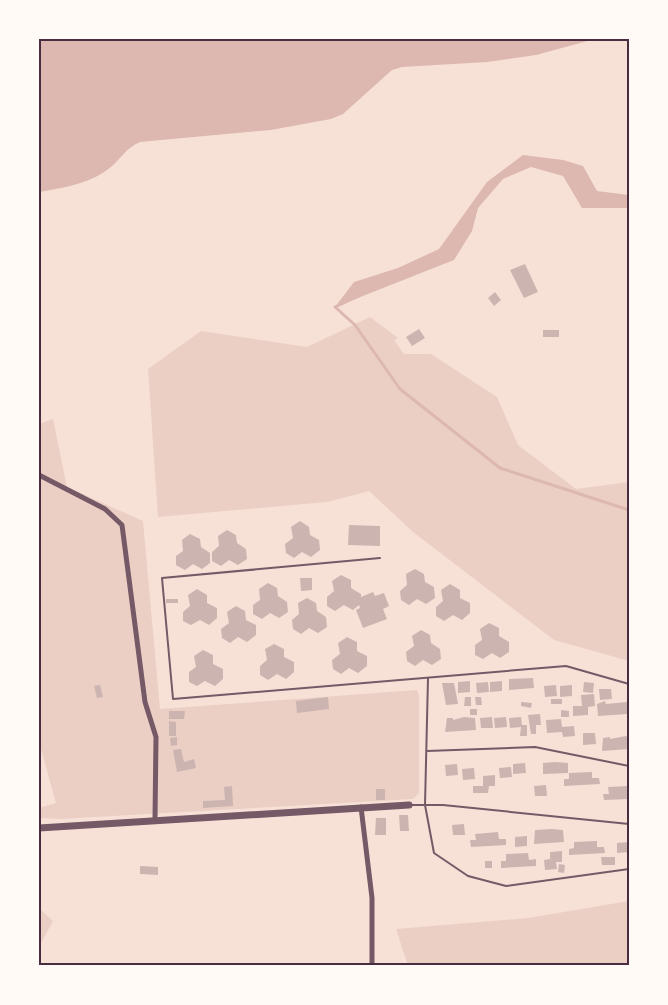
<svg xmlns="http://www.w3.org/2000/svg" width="668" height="1005" font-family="Jost,sans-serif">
  <rect width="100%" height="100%" fill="#f7e1d7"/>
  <g fill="#ebcfc5">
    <polygon points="370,317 398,338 394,340 404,354 431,354 497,397 518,445 576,489 629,482 629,661 554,640 413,532 369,491 327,502 158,517 148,369 201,331 307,347"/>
    <polygon points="53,419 67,487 143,521 160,709 417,690 419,695 419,793 413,799 60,819 39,818 39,808 56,803 39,742 39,424"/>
    <polygon points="629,901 629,966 408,966 396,929 528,918"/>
    <polygon points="39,908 53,921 39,947"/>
  </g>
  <g fill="#dcb8b0">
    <path d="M 39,39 L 595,39 L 536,55 L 487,62 L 402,67 L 392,70 L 343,114 L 331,119 L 271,130 L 140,142 C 125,148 120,161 107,170 C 88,184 62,188 39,192 Z"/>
    <polygon points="523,155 563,160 583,166 597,191 629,195 629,208 582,208 563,176 531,167 503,179 478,208 472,231 454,260 335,307 354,282 398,268 439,249 487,182"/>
  </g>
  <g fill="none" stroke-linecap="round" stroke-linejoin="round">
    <polyline stroke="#dcb8b0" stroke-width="3" points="361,295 335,307 355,325 400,389 500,468 629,510"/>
  </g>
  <g fill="#ccb4b1">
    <polygon points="525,264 538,292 524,298 510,270"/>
    <polygon points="495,292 501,300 494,306 488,298"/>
    <polygon points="419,329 425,338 412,346 406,337"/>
    <rect x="543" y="330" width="16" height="7"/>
    <polygon points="300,521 309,527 310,535 319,540 320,550 311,557 302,552 294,558 286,553 285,544 293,538 291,527"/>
    <polygon points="349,525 380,526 380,546 348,545"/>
    <polygon points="227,530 236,535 237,543 246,549 247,559 238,565 229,560 221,566 212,561 212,552 219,546 218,536"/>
    <polygon points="190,534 200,539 201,547 210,553 210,563 202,569 193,564 185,570 176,565 176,556 183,551 182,540"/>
    <polygon points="415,569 424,574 425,582 434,587 435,598 426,604 417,599 409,605 401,600 400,591 407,585 406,574"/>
    <polygon points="341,575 351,580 351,588 361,594 361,597 373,592 375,596 384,593 389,606 383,609 387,619 363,628 356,610 360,608 359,605 353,610 344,605 335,611 327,606 327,597 334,591 332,581"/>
    <polygon points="300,578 312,578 312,590 301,591"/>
    <polygon points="268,583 277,588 278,596 287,602 288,612 279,618 270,613 262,619 253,614 253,605 260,600 259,589"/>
    <polygon points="450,584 460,590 460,598 470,603 470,613 462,620 453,615 444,621 436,616 436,607 443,601 441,590"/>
    <polygon points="197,589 207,595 207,603 217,608 217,618 209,625 200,620 191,625 183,621 183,612 190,606 188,595"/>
    <polygon points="307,598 316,603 317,611 326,617 327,627 318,633 309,628 301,634 293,629 292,620 299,614 298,603"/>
    <rect x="166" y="599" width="12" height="4"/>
    <polygon points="236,606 245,611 246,620 256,625 256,635 247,642 238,637 230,643 222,638 221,629 229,623 227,612"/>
    <polygon points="489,623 499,628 499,636 509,642 509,652 500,658 492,653 483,659 475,655 475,645 482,640 480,629"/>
    <polygon points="421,630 430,635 431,643 440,649 441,659 432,665 423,660 415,666 407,661 406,652 414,646 412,636"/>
    <polygon points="347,637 357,642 357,651 367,656 367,666 358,673 349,668 341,674 333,669 332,660 340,654 338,643"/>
    <polygon points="274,644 284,649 284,657 294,662 294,672 286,679 277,674 268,680 260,675 260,666 267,660 265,649"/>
    <polygon points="203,650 213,655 213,664 223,669 223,679 215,686 205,681 197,686 189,682 189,672 196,667 194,656"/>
    <polygon points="533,678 534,688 509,690 509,679"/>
    <polygon points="470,681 470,692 458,693 458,682"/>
    <polygon points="502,681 502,691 490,692 490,682"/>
    <polygon points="488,682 489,692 477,693 476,683"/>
    <polygon points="584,682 594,683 593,693 583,692"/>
    <polygon points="442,683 454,683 458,704 446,705"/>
    <polygon points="100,685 103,697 97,698 94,686"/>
    <polygon points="556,685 557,696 545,697 544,686"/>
    <polygon points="572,685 572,696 560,697 560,686"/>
    <polygon points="599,689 611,689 612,699 600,700"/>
    <polygon points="594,694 595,706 588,707 588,715 573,716 573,706 582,706 581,695"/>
    <polygon points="328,697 329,709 297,713 296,701"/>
    <polygon points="465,697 471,697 471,706 464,706"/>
    <polygon points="475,697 481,697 482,705 476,705"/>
    <rect x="551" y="699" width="11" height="5"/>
    <polygon points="605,701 606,704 627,702 628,714 598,716 597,704"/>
    <polygon points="521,702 532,703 531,708 521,706"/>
    <rect x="470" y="709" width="7" height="6"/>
    <polygon points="561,710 569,711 569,717 561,717"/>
    <polygon points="169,711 185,711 184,719 169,719"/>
    <polygon points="540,714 541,725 536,725 536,734 531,734 528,715"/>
    <polygon points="464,717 475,718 476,730 445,732 447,718 453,718 453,720"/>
    <polygon points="492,717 493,728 481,728 480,718"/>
    <polygon points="506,717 507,727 495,728 494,718"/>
    <polygon points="521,717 522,725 527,725 527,736 520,736 521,727 510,728 509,718"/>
    <polygon points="561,719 562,727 574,726 575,736 563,737 562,732 547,733 546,720"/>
    <polygon points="169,721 176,722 176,736 169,736"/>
    <polygon points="583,733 595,733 596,744 583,745"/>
    <polygon points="626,736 629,738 629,749 602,751 603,738 610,737 610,739"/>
    <polygon points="177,737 177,745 171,746 170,738"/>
    <polygon points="181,749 184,762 194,759 196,768 177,772 173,750"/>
    <polygon points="555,762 568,763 568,773 543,774 543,763"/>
    <polygon points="525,763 526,773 513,774 513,764"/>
    <polygon points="457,764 458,775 446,776 445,765"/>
    <polygon points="511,767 512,777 500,778 499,768"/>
    <polygon points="474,768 475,779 463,780 462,769"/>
    <polygon points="592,772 592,778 599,778 600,784 564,786 564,779 569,779 569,773"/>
    <polygon points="495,775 495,786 489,786 488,793 473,793 473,786 483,786 483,776"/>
    <polygon points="546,785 547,796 535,796 534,786"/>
    <polygon points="232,786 233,806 203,808 203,801 225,800 224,787"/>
    <polygon points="629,786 629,799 604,800 603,794 609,794 608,787"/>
    <rect x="376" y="789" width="9" height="11"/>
    <polygon points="399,815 408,815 409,831 400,831"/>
    <polygon points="376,818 386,818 386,835 375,835"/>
    <polygon points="464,824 465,835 453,835 452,825"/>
    <polygon points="552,829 563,830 564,842 534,844 535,830"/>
    <polygon points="498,832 499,839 506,839 506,845 471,847 470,840 476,840 475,834"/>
    <polygon points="527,836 527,846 515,847 515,837"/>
    <polygon points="597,841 597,847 604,847 605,853 569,855 569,849 574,848 574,842"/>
    <polygon points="629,842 629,852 617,853 617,843"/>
    <polygon points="562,851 562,862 556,862 557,869 545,870 544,860 550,859 550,852"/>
    <polygon points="528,853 529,860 536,859 536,866 501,868 501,861 506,861 506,854"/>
    <polygon points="601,857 615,857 615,865 602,865"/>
    <rect x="485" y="861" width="7" height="7"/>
    <polygon points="559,864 565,865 564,873 558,872"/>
    <polygon points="140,866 158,867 158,875 140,874"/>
  </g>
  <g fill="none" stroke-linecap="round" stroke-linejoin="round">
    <g stroke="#755966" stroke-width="2">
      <polyline points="380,558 162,578 173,699 566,666 629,684"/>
      <polyline points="428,678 425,805 434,853 468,876 506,886 629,869"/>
      <polyline points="427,751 535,747 629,766"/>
      <polyline points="411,805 443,805 629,824"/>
    </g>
    <g stroke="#755966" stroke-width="5">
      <polyline points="39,475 105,509 122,525 145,702 156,737 155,820"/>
      <polyline points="361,807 372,898 372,966"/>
    </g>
    <polyline stroke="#755966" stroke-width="7" points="39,828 409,805"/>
  </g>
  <rect width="668" height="1005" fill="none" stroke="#fffaf5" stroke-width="81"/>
  <rect x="40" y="40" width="588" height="924" fill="none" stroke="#4a2c40" stroke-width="2"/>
</svg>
